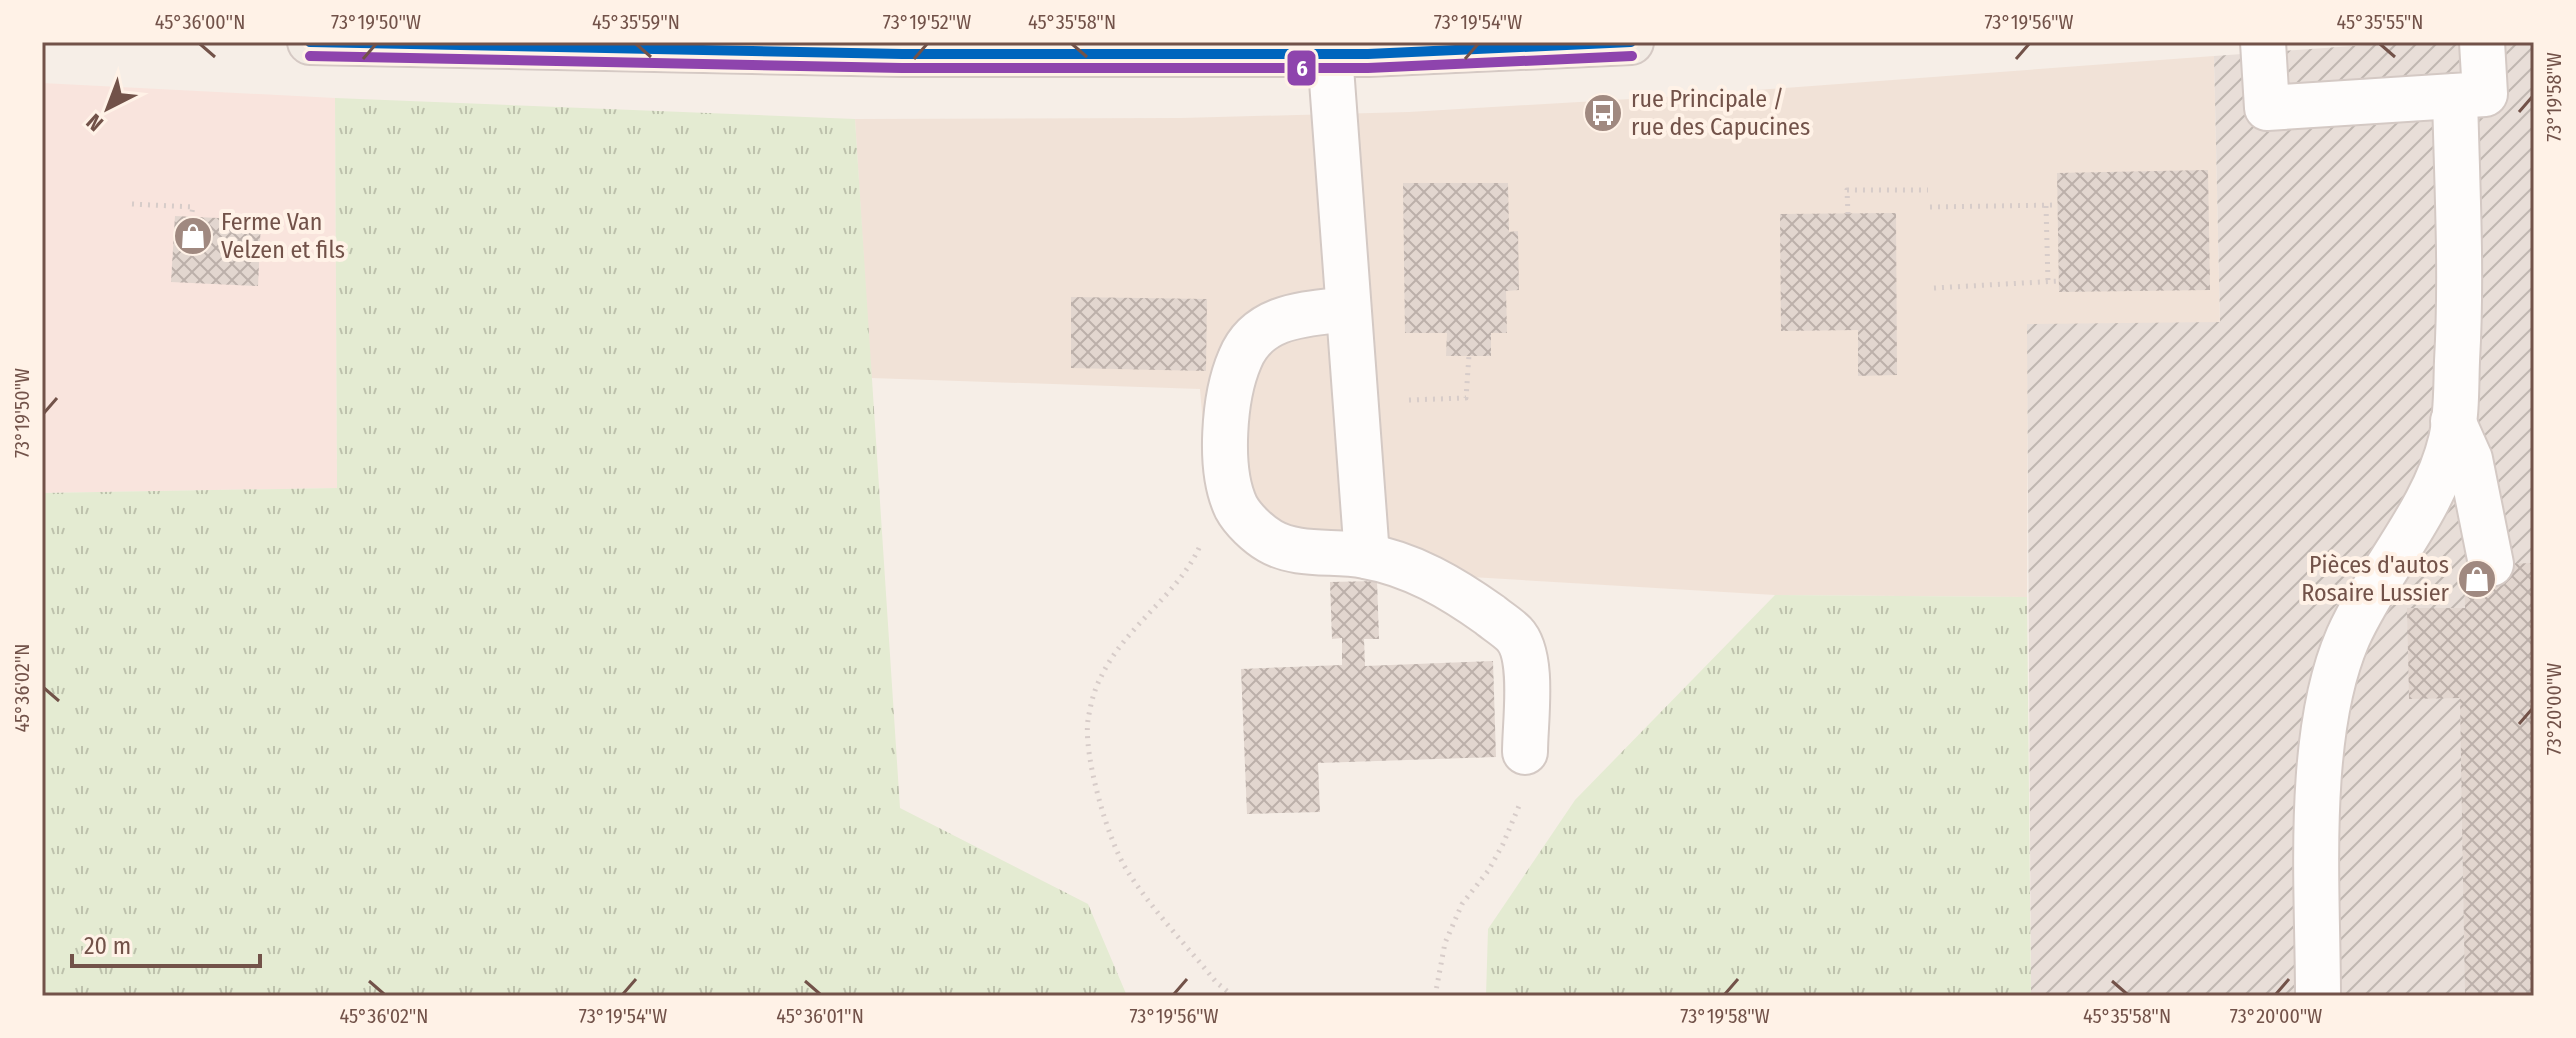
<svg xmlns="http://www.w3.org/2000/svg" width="2576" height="1038" font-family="'Fira Sans Condensed',sans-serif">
  <defs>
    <pattern id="industrial-furrows" width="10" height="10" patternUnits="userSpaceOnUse" patternTransform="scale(2)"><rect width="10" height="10" fill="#e8ded8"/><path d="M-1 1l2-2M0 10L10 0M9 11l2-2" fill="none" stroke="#c0b7b1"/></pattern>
    <pattern id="grass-tufts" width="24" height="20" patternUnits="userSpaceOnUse" patternTransform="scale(2)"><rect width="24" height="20" fill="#e4ebd2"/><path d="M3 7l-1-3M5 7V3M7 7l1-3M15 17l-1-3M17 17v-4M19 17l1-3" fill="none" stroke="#bdc1ac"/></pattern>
    <pattern id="building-cross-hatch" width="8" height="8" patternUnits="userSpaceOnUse" patternTransform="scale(2)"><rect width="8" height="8" fill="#e2d6cf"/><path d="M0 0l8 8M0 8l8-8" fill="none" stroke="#bcb0aa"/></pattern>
  </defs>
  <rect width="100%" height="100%" fill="#f6eee7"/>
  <polygon fill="#f1e2d7" points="2214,56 2220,323 2028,325 2027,597 1775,595 1268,565 1227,532 1208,485 1200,389 871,378 855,119 1181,118 1409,112 1664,97"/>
  <polygon fill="#f9e4dd" points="42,83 335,98 337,488 42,493"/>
  <polygon fill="url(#industrial-furrows)" points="2408,42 2534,42 2534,996 2031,996 2027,324 2220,322 2214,56"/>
  <g fill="url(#grass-tufts)">
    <polygon points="335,98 855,119 900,808 1088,904 1127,996 42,996 42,493 337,488"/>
    <polygon points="1775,595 2027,597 2031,996 1486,996 1488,929 1575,800"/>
  </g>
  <g fill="url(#building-cross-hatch)">
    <polygon points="2208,170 2210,290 2059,292 2057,173"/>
    <polygon points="1403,183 1508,183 1509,232 1518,231 1519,290 1506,291 1507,333 1491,333 1491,356 1446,356 1447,333 1405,333"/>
    <polygon points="1896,213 1897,375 1858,376 1858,330 1781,331 1780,214"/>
    <polygon points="175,216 261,220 258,286 171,282"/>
    <polygon points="1071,297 1207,299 1206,371 1071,368"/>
    <polygon points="2534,563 2534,996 2465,996 2460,698 2409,699 2407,608 2465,608 2464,565"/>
    <polygon points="1377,581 1379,639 1364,639 1365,666 1493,661 1496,757 1318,763 1320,812 1247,814 1241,669 1342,665 1342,638 1332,639 1330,582"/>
  </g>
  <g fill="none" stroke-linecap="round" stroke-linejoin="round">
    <defs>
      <g id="minor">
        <polyline points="2263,42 2267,108 2485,94 2482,42"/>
        <polyline points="1330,54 1367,556"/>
        <path d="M 1348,309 C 1307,314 1258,314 1240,359 C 1224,396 1218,469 1236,507 C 1243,520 1258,534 1270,541 C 1297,557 1335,550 1365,556 C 1412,564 1452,588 1490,615 C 1497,621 1507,627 1514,634 C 1535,656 1525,721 1525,752"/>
        <polyline points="2453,421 2470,459 2491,564"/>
        <path d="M 2318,996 C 2318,888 2305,736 2348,637 C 2378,570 2434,512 2451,440 C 2457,415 2456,387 2457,361 C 2462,273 2457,184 2455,96"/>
      </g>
      <polyline id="major" points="310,42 902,54 1368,54 1631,42"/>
    </defs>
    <use href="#minor" stroke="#d4c9c4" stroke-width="48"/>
    <use href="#major" stroke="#d5c9c4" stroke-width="48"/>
    <g stroke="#d7ccc9" stroke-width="5" stroke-dasharray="2 6" stroke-linecap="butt">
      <polyline points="132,204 193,207 191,217"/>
      <polyline points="2046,206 2048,282"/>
      <polyline points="1930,207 2058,205"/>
      <polyline points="1848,214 1847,190 1928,190"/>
      <polyline points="1934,288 2059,281"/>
      <polyline points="1409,400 1466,398 1469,355"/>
      <path d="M 1199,548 C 1176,597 1123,628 1100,679 C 1094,690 1090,707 1088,720 C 1083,755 1108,842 1128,872 C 1153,911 1187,946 1216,982 L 1233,996"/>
      <polyline points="1435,996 1445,943 1462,904 1488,871 1503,844 1519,806"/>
    </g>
    <use href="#minor" stroke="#fefcfb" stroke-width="44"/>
    <use href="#major" stroke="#f2ebe4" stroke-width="44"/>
    <defs>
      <polyline id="bus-1" points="310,42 902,54 1368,54 1631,42"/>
      <polyline id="bus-2" points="310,56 902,68 1368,68 1632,56"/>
    </defs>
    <use href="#bus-1" stroke="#fff2e7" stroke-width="16"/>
    <use href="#bus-2" stroke="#fff2e7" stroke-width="16"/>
    <use href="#bus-1" stroke="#0065bd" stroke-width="10"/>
    <use href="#bus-2" stroke="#8e44ad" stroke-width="10"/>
  </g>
  <path fill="none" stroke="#725249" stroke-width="3" d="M 200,44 L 215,57M 636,44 L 651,57M 1072,44 L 1087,57M 2380,44 L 2395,57M 363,59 L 376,44M 914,59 L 927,44M 1465,59 L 1478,44M 2016,59 L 2029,44M 2519,112 L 2532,97M 44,413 L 57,398M 44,688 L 59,701M 2519,724 L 2532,709M 369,981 L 384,994M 805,981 L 820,994M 2112,981 L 2127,994M 623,994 L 636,979M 1174,994 L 1187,979M 1725,994 L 1738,979M 2276,994 L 2289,979"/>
  <defs>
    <symbol id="bus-disc" viewBox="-11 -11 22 22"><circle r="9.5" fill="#a08980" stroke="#fff2e7"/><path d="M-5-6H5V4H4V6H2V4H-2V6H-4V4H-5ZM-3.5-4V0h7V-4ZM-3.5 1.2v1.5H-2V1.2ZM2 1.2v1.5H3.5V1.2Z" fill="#fff"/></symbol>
    <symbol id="shop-disc" viewBox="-11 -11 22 22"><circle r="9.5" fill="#a08980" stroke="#fff2e7"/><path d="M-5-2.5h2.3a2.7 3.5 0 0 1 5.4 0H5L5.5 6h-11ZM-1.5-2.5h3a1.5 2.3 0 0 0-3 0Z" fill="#fff"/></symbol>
  </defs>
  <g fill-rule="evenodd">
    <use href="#bus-disc" x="1581" y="91" width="44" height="44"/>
    <use href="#shop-disc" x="171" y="214" width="44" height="44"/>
    <use href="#shop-disc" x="2455" y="557" width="44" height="44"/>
  </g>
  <g text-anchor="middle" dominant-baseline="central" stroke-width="8" stroke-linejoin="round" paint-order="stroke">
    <g font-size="24" fill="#725249" stroke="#fff2e7" text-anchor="start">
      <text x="1631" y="99">rue Principale /<tspan x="1631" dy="28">rue des Capucines</tspan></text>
      <text x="221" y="222">Ferme Van<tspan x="221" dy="28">Velzen et fils</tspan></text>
      <text x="2449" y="565" text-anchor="end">Pièces d'autos<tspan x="2449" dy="28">Rosaire Lussier</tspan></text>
    </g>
  </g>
  <rect stroke="#fff2e7" stroke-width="3" x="1286" y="49" width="31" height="38" rx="8" fill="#8e44ad"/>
  <g font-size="22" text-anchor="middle" font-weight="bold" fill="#fff">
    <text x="1302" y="76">6</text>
  </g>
  <rect width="2576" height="1038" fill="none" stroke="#fff2e7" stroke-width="88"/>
  <g transform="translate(108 108) rotate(222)" stroke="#fff2e7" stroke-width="6" paint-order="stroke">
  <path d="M0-6L14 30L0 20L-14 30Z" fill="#725249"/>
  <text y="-12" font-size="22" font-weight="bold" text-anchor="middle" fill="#725249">N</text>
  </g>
  <path d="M72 954v12h188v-12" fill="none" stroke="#725249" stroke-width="4"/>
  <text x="84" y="954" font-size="24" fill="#725249" stroke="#fff2e7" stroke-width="6" paint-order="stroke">20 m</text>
  <rect x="44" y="44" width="2488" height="950" fill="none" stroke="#725249" stroke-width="3"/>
  <g font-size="20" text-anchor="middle" fill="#725249">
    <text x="200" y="29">45°36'00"N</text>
    <text x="376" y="29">73°19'50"W</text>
    <text x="636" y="29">45°35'59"N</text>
    <text x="927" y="29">73°19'52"W</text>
    <text x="1072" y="29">45°35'58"N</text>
    <text x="1478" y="29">73°19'54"W</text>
    <text x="2029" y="29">73°19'56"W</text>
    <text x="2380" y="29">45°35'55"N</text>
    <text transform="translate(2554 97) rotate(-90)" y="7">73°19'58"W</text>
    <text transform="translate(22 413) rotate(-90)" y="7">73°19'50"W</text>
    <text transform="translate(22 688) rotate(-90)" y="7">45°36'02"N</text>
    <text transform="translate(2554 709) rotate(-90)" y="7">73°20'00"W</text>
    <text x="384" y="1023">45°36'02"N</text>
    <text x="623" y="1023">73°19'54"W</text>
    <text x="820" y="1023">45°36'01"N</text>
    <text x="1174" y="1023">73°19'56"W</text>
    <text x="1725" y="1023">73°19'58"W</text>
    <text x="2127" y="1023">45°35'58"N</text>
    <text x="2276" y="1023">73°20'00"W</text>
  </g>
</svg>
